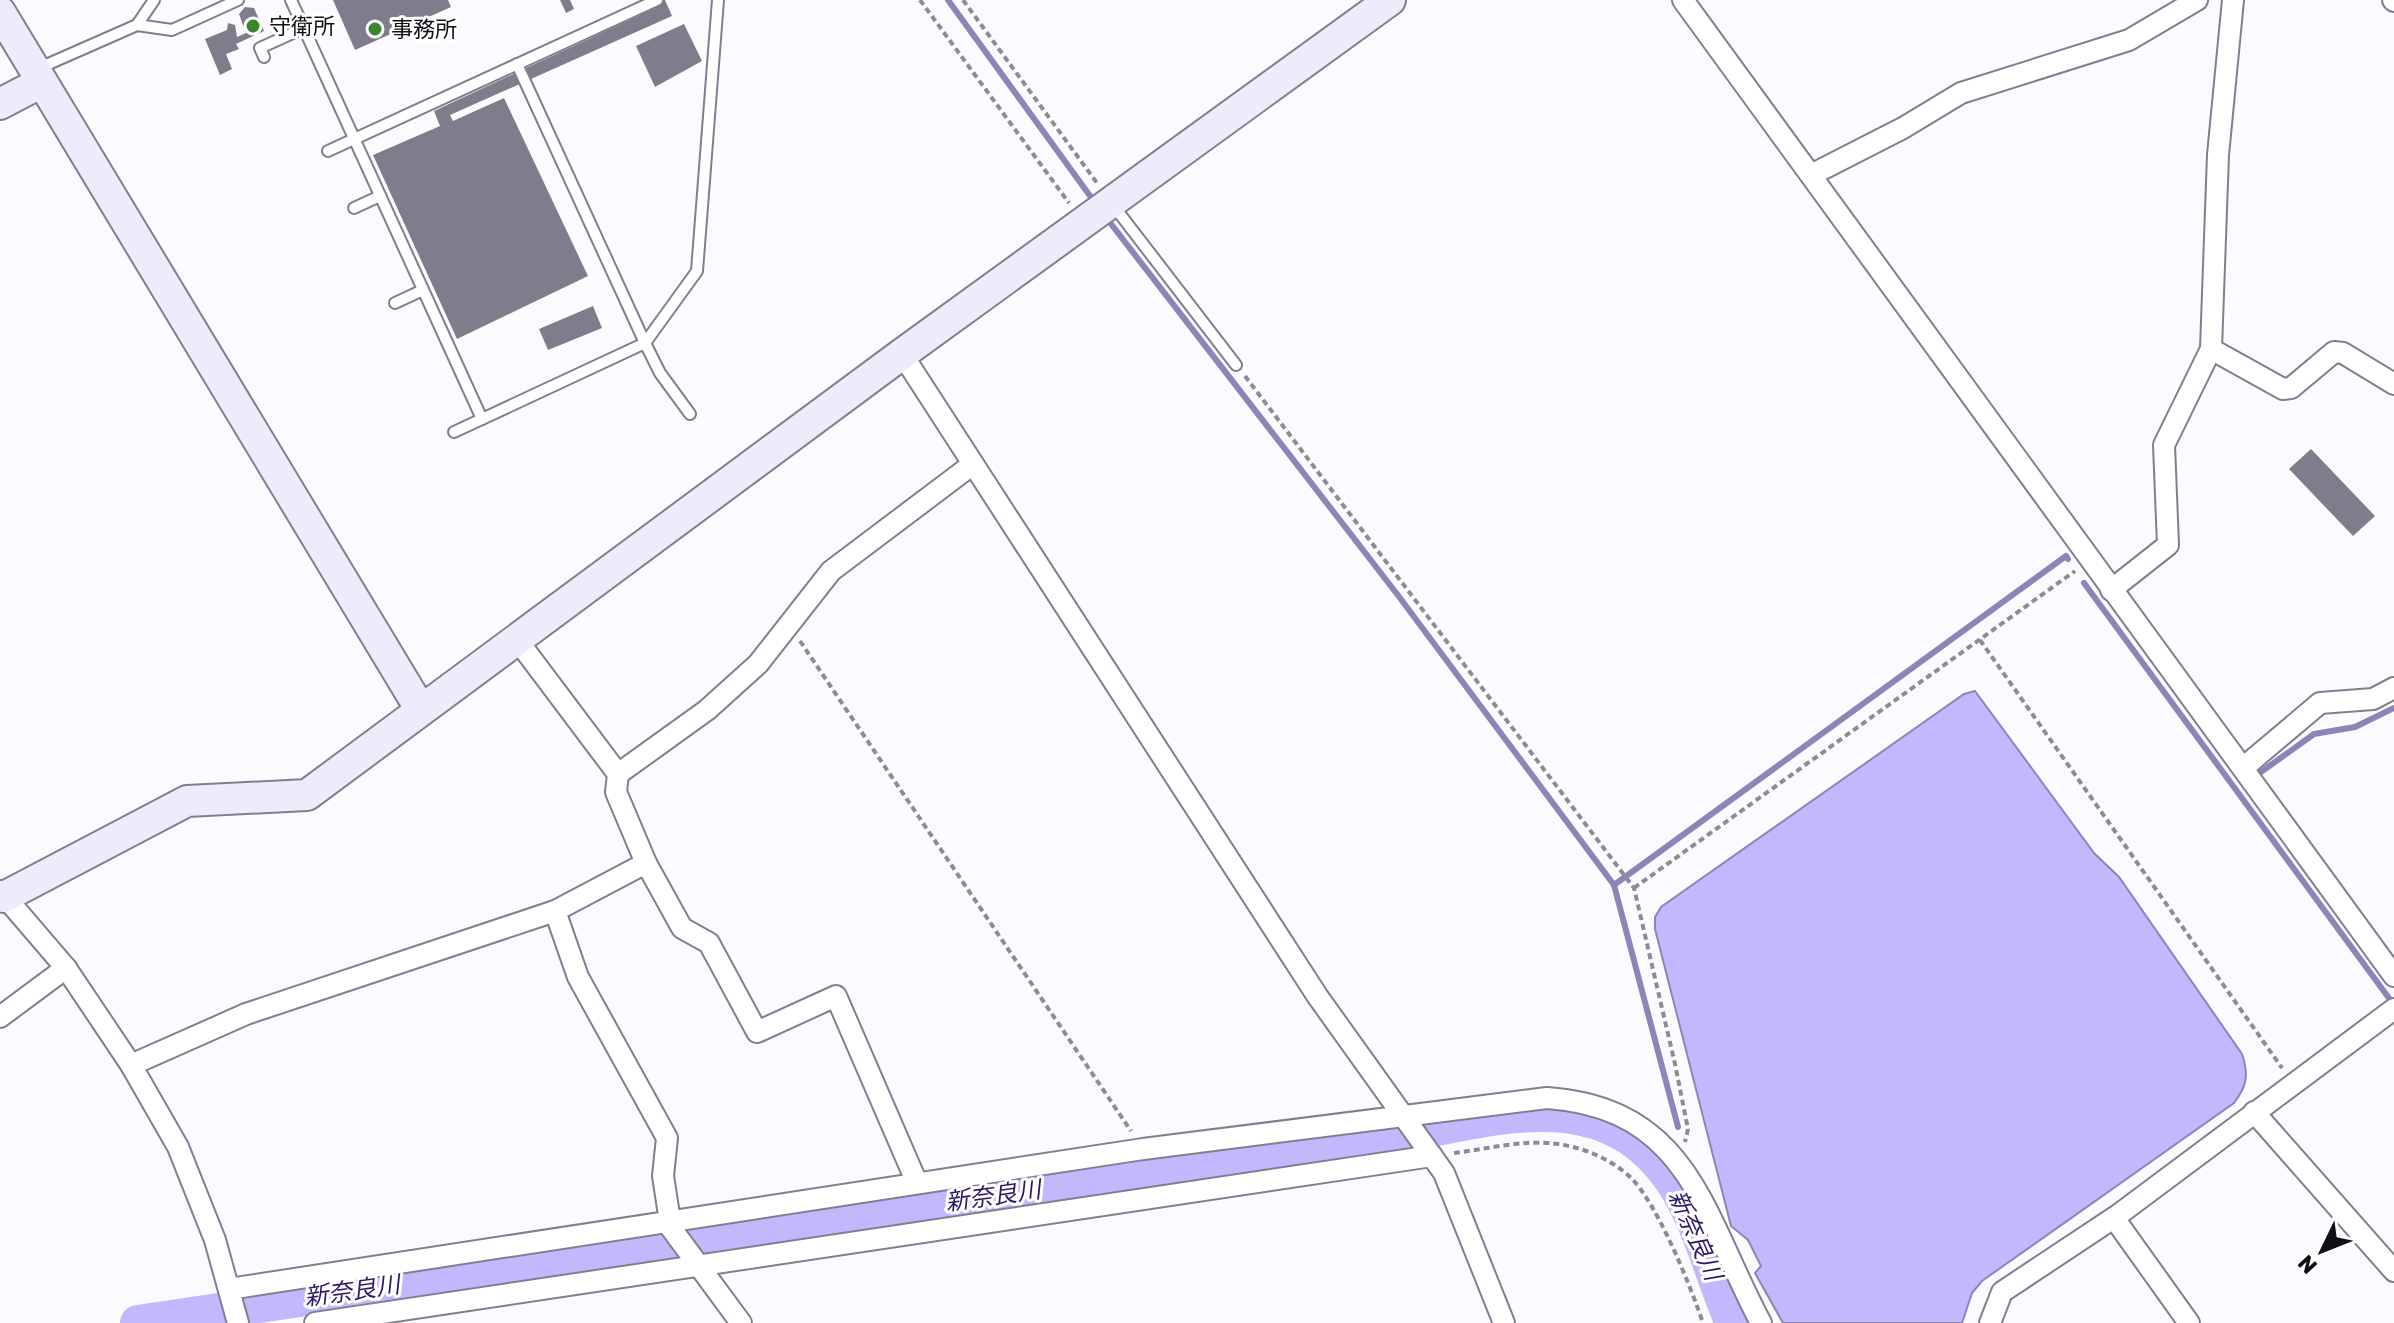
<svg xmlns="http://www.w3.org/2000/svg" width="2394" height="1323" font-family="Rubik,'Noto Sans JP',sans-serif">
  <rect width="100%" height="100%" fill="#fbfbff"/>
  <path fill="#c1b8fe" stroke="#8c85b8" stroke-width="2" d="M 1975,691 L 2094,853 L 2119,877 L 2242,1054 C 2249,1075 2247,1086 2234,1103 L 1982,1281 L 1972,1293 L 1962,1323 L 1783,1323 L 1755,1273 L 1761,1266 L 1748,1240 L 1731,1226 L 1655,929 L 1655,917 L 1661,907 L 1964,694 Z"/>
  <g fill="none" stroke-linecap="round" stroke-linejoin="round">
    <g stroke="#8c85b8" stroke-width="6">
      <polyline points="948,0 1093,200"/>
      <polyline points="1108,220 1397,594 1614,885 1678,1127"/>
      <polyline points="2084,583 2394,1005"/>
      <polyline points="2254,777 2314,734 2355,727 2394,708"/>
      <polyline points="1614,885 2066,556 2068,559"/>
    </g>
    <path stroke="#c1b8fe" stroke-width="36" d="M 138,1323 L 1401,1135 C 1500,1117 1606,1081 1674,1183 C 1701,1224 1713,1278 1733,1323"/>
  </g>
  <g fill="#7e7d8c">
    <polygon points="333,0 448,0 451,7 355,50"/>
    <polygon points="560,0 570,0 574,9 566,13"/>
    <polygon points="651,0 665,0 672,16 450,115 453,121 504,98 588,276 457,339 373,155 440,126 434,111 655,8"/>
    <polygon points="245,7 254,8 264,31 236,44 239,49 226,54 232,69 220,75 205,39 227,30 228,23 235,25 237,37 246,33 239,14"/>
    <polygon points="684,24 702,61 655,87 636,46"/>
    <polygon points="593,306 602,328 548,350 539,329"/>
    <polygon points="2311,449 2375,516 2353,536 2289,469"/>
  </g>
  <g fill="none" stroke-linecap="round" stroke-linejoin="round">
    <defs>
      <g id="lane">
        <polyline points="291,0 482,419 645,343 517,64"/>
        <polyline points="137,25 154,0"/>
        <polyline points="264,57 260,48 304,28"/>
        <polyline points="37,69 137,25 172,30 238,0"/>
        <polyline points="328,151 657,0"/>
        <polyline points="1113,205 1236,365"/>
        <polyline points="354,208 380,196"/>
        <polyline points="395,303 423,290"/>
        <polyline points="690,414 660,373 645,343 697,271 718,0"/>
        <polyline points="454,432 482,419"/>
      </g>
      <g id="street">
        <polyline points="1683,0 2394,976"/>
        <polyline points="2393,0 2394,1"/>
        <polyline points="1811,175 1903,128 1961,93 2129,40 2197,0"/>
        <polyline points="2211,349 2283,389 2291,388 2334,352 2343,353 2394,384"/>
        <polyline points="902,354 1318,997 1444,1173 1504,1323"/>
        <polyline points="2111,590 2168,545 2164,445 2211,349 2218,155 2233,0"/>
        <polyline points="2243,768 2320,703 2373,699 2394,688"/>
        <polyline points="618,774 707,710 758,664 831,571 973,464"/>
        <polyline points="646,863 682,928 709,943 757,1032 836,996 917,1183"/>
        <polyline points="0,891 66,968 131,1065 178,1147 215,1240 238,1323"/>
        <polyline points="555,911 578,977 667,1138 663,1176 671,1228 741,1323"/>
        <polyline points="0,1017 66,968"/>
        <polyline points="131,1065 246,1014 555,911 646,863 616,792 618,774 518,641"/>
        <polyline points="2254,1112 2394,1271"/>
        <polyline points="2114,1218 2189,1323"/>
        <path d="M 229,1289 L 1143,1149 L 1547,1098 C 1690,1108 1704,1217 1761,1323"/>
        <polyline points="315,1323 1432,1156"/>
        <polyline points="1990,1323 2002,1292 2118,1215 2394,1009"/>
      </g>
      <g id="secondary">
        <polyline points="0,12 421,710"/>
        <polyline points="0,104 42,82"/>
        <polyline points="4,897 187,801 307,795 902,354 1390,0"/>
      </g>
    </defs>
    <use href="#lane" stroke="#807f8f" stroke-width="14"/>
    <use href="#street" stroke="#807f8f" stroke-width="24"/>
    <use href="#secondary" stroke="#807f8f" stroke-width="34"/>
    <g stroke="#8c8c91" stroke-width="4" stroke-dasharray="6 4" stroke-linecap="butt">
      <polyline points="920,0 1069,203"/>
      <polyline points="963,0 1097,183"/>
      <polyline points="1245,376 1634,888 1675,1064 1688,1129 1685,1142"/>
      <polyline points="1980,640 2282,1068"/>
      <polyline points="800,641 1131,1131"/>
      <polyline points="1634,888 2075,571"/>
      <path d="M 1454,1153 C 1488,1149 1524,1139 1558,1144 C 1584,1148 1609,1158 1629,1176 C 1656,1200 1691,1287 1703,1323"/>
    </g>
    <use href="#lane" stroke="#fff" stroke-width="10"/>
    <use href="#street" stroke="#fff" stroke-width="20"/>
    <use href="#secondary" stroke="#edecfb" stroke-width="30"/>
  </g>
  <g fill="#3d852c" stroke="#fff" stroke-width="3">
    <circle cx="253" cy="26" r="8"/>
    <circle cx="375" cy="29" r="8"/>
  </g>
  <g text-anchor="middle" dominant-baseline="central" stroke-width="6" stroke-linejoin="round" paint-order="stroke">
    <g font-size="22" fill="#0f0f15" stroke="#fff" text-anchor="start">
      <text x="269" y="26">守衛所</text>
      <text x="391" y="29">事務所</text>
    </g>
    <g font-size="24" font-style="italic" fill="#2f1665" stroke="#fff">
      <text transform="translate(993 1196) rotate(-8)">新奈良川</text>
      <text transform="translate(1695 1235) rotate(66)">新奈良川</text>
      <text transform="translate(352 1291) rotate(-8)">新奈良川</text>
    </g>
  </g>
  <g transform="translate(2322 1251) rotate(227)" stroke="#ffffff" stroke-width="6" paint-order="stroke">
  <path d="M0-6L14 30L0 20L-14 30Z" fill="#0f0f15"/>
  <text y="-12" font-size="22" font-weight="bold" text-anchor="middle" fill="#0f0f15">N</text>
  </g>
</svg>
